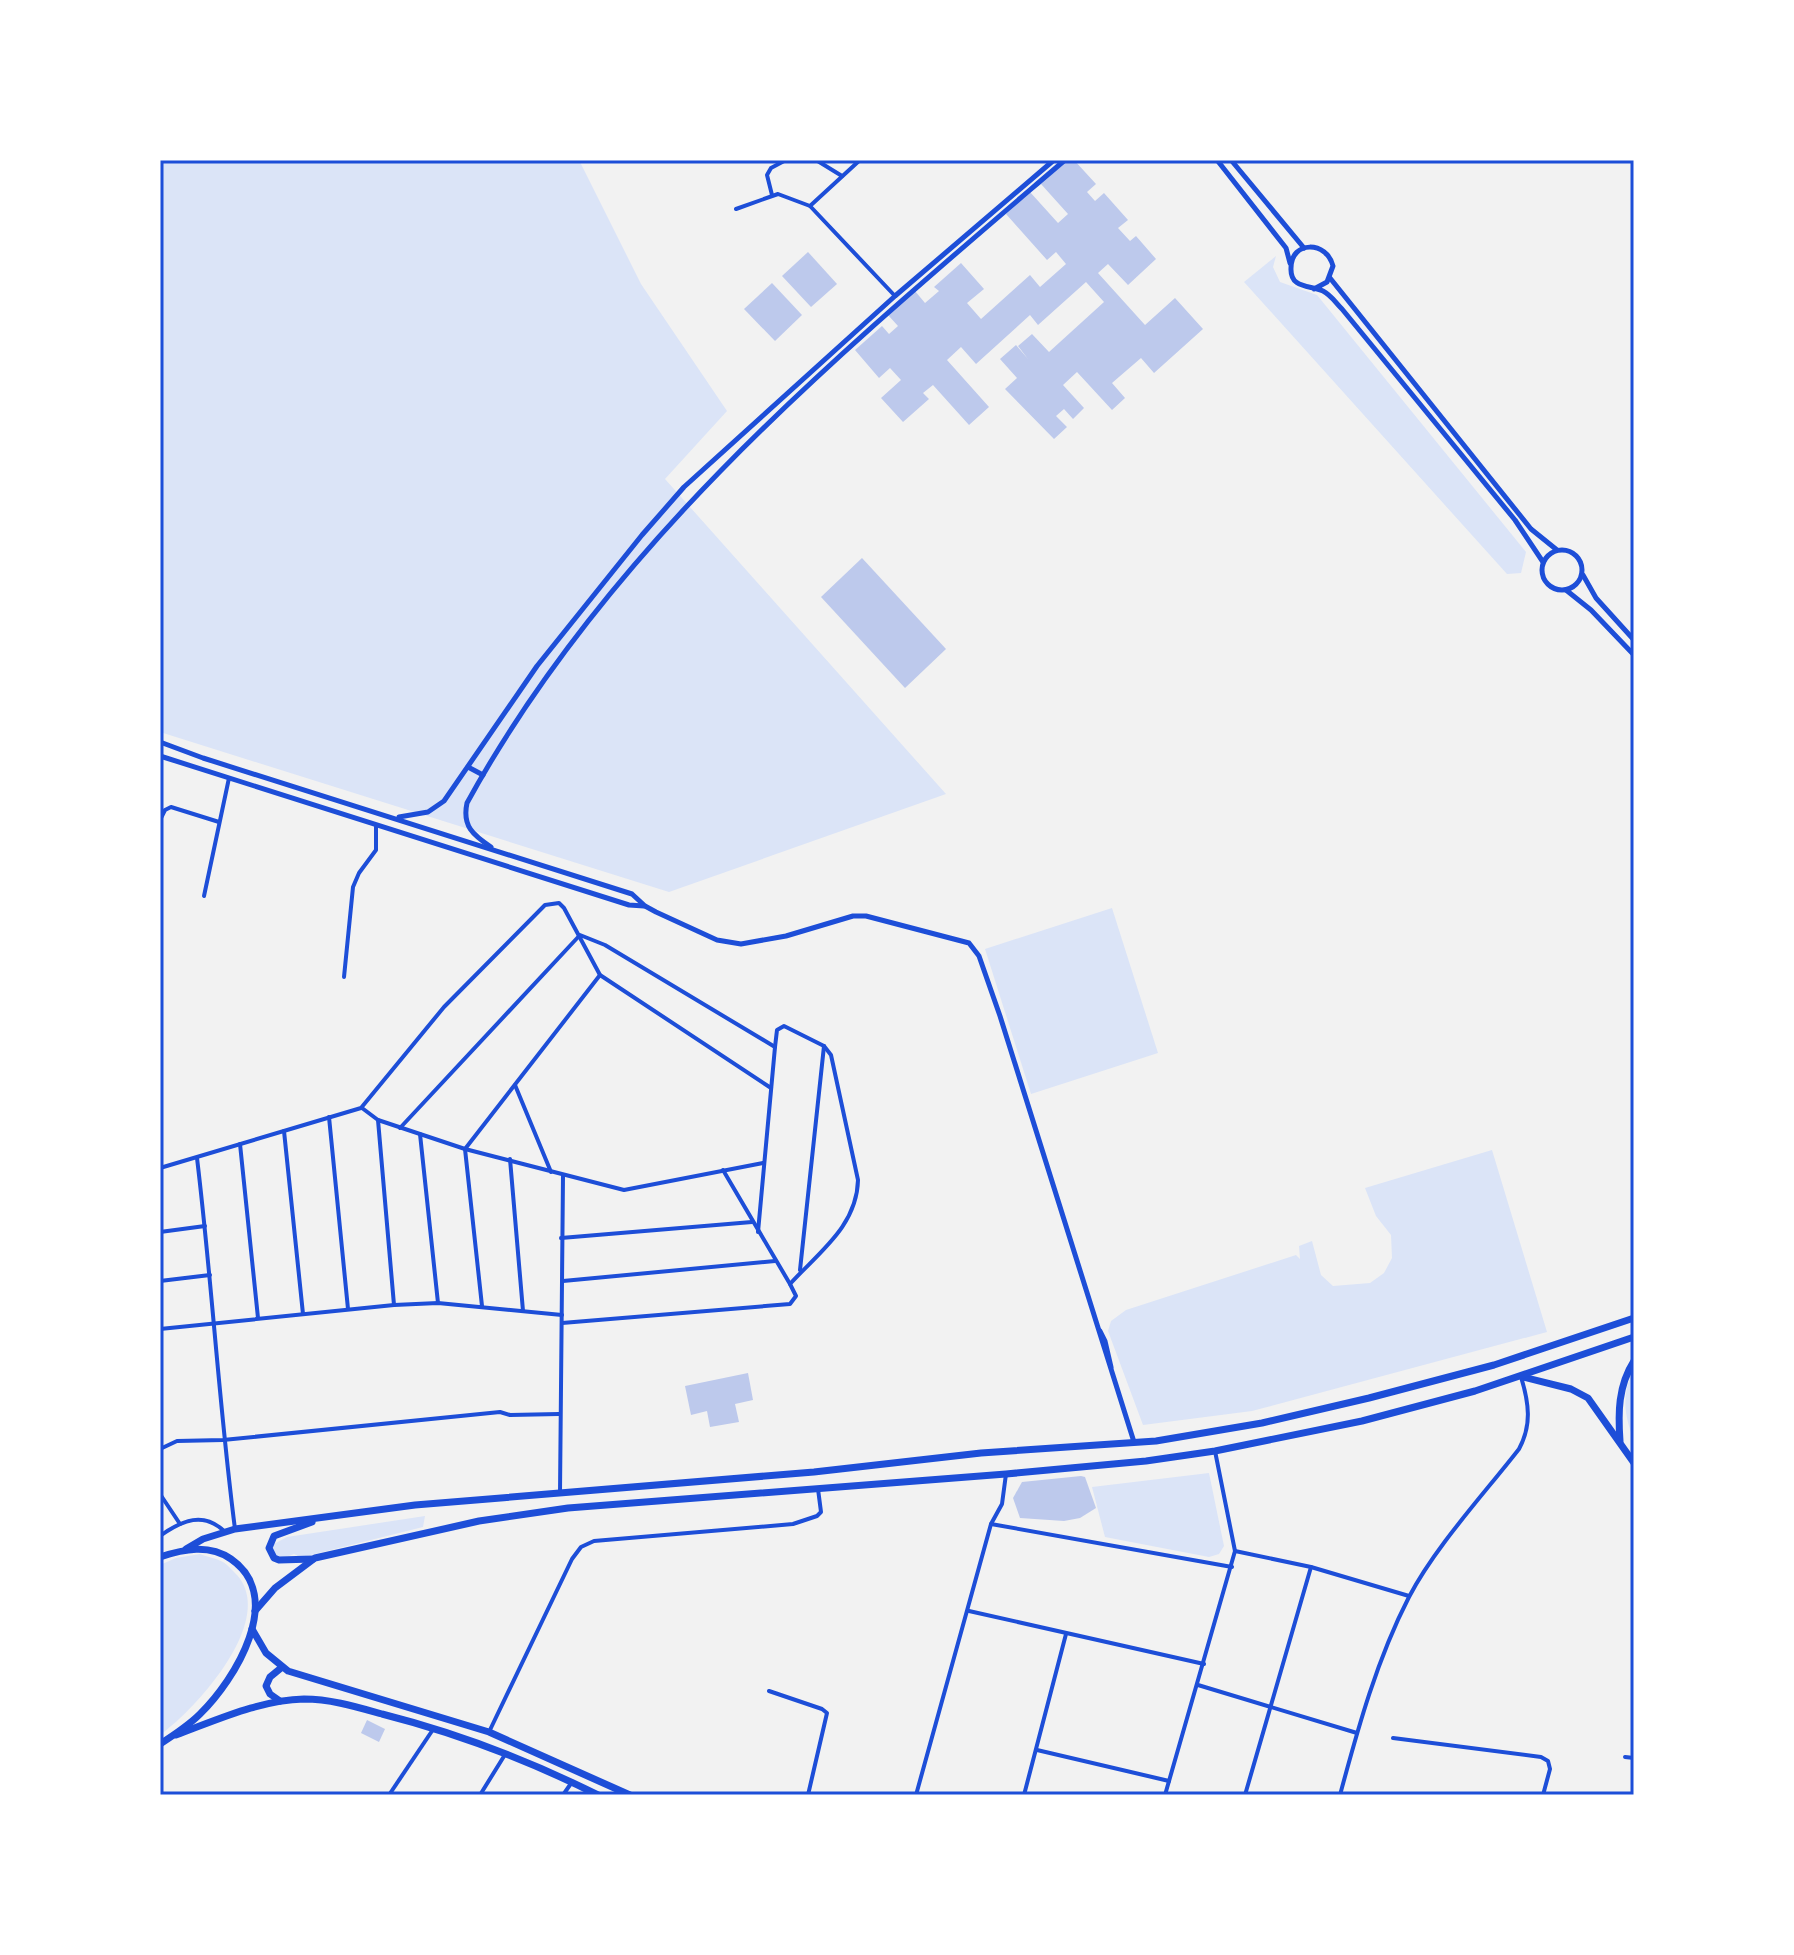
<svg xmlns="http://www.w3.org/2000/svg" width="1794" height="1955" font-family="Inter,sans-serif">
  <rect width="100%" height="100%" fill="#f2f2f2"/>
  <g fill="#dbe4f7">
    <polygon points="160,160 579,160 641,284 727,411 665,479 946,794 669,892 160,732"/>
    <polygon points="1276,256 1273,267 1280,282 1317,295 1526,552 1521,573 1507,574 1244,282"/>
    <polygon points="1112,908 1158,1053 1031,1094 985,949"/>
    <polygon points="1492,1150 1547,1332 1252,1411 1143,1425 1108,1331 1111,1321 1126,1310 1296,1255 1300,1259 1299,1246 1312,1241 1321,1275 1333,1286 1370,1283 1384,1273 1392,1258 1391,1235 1376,1216 1365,1188"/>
    <path d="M 1634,1370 L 1634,1440 C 1624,1416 1621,1393 1634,1370 Z"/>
    <polygon points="1209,1473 1224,1546 1219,1554 1209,1557 1105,1537 1092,1487"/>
    <path d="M 425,1516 L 423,1527 L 311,1555 L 300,1557 L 294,1554 C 284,1558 280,1559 272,1551 L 274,1544 L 287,1537 Z"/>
    <path d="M 200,1554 C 207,1557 216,1558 223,1562 C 228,1565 233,1571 237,1575 C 277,1620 196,1709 160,1735 L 160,1565 L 176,1558 Z"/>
  </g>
  <g fill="#bdc9ec">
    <polygon points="1068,160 1074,160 1096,184 1087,192 1095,201 1104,193 1128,220 1118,228 1130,241 1136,236 1156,259 1128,285 1108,264 1098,273 1145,325 1175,298 1203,329 1154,373 1141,358 1112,383 1125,398 1112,410 1077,372 1063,385 1084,408 1073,419 1064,409 1056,416 1067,427 1054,439 1005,389 1017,378 1000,359 1016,345 1028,359 1018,346 1032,334 1049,352 1104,302 1086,282 1038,325 1030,315 976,364 961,347 947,360 989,407 969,425 933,385 923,393 929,399 903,422 881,398 901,380 890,368 879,378 855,350 882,326 889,334 898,326 888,315 915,291 925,303 939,291 934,287 961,263 984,289 967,303 981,319 1030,275 1040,287 1066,264 1056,252 1047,260 1006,214 1030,192 1058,223 1068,214 1041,184"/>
    <polygon points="808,252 837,284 811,307 782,276"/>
    <polygon points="772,283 802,315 775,341 744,309"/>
    <polygon points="862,558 946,649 905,688 821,597"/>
    <polygon points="748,1373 753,1400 735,1404 739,1422 710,1427 707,1411 691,1415 685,1386"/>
    <polygon points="1081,1476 1085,1477 1096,1508 1080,1518 1064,1521 1020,1518 1013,1498 1022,1482"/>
    <polygon points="367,1720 385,1729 379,1742 361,1733"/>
  </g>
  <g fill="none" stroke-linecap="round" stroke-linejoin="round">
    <g stroke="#1d4ed8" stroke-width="4">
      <polyline points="816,160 842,176"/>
      <polyline points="772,195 767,175 771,168 786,160"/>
      <polyline points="810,206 860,160"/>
      <polyline points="736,209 778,194 810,206 895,296"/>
      <polyline points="160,820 165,810 171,807 219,822"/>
      <polyline points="204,896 229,778"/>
      <polyline points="344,977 353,887 359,873 376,850 376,825"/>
      <polyline points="515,1085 551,1172"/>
      <polyline points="362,1108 378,1120 465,1149 624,1190 763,1163"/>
      <polyline points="329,1117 348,1309"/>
      <polyline points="378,1120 394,1305"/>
      <polyline points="400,1128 580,935 605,945 775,1047"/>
      <polyline points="284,1131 303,1314"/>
      <polyline points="420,1134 438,1303"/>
      <polyline points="240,1144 258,1318"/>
      <path d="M 197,1158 C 212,1282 219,1406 235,1529"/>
      <polyline points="510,1159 523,1311"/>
      <polyline points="160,1168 361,1108 444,1007 545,905 559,903 564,908 600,975 771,1088"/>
      <polyline points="160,1232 205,1226"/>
      <path d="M 758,1232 L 775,1047 L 777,1030 L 784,1026 L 824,1046 L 831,1055 L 858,1180 C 857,1226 819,1252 790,1284"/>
      <polyline points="561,1238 752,1222"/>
      <polyline points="800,1270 824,1046"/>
      <polyline points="160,1281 210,1275"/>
      <polyline points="563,1281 775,1261"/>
      <polyline points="482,1306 465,1149 600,975"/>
      <polyline points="562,1323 790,1304 796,1296 790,1284 723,1170"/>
      <polyline points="160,1329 394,1305 438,1303 562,1315"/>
      <polyline points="160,1449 177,1441 223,1440 500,1412 510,1415 559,1414"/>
      <polyline points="560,1493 563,1176"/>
      <polyline points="160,1494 180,1524"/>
      <polyline points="991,1524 1232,1567"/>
      <path d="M 160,1536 C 182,1520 204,1511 225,1532"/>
      <polyline points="1235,1551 1311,1567 1409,1596"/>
      <polyline points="969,1611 1204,1664"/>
      <polyline points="1198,1685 1357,1733"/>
      <polyline points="769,1691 822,1709 827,1713 808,1795"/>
      <polyline points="489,1732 572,1559 581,1547 594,1541 793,1524 817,1516 821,1512 818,1489"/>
      <polyline points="1393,1738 1541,1757 1548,1761 1550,1769 1543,1795"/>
      <polyline points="1037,1750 1169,1781"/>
      <polyline points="1625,1757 1634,1758"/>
      <polyline points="389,1795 434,1728"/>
      <polyline points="480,1795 506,1753"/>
      <polyline points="563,1795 572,1782"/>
      <polyline points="916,1795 991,1524 1002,1504 1006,1474"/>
      <polyline points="1024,1795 1066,1634"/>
      <polyline points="1165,1795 1235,1551 1215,1451"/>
      <polyline points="1245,1795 1311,1567"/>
      <path d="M 1340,1795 C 1358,1728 1377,1659 1409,1597 C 1435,1547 1484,1494 1519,1449 C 1532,1425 1529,1403 1521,1377"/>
    </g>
    <g stroke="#1d4ed8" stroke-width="5">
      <polyline points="1217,160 1286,248 1290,263"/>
      <polyline points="1231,160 1304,248"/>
      <polyline points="1330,278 1531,529 1557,550"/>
      <path d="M 1314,289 L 1327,282 L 1333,266 C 1327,241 1291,240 1291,268 C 1290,289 1310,285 1323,291 C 1331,295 1336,303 1342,309 L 1515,520 L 1543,562"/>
      <circle cx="1562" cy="570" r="20"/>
      <polyline points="1583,575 1596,598 1634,640"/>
      <polyline points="1566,590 1591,610 1634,655"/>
      <polyline points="160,742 203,758 632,894 645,906 656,912 717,940 741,944 786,936 853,916 866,916 969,943 979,956 1000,1016 1134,1442"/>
      <polyline points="160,756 629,905 644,906"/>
      <polyline points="468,767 483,775"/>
      <polyline points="399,817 428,812 444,801 537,666 642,535 684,487 895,296 1054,160"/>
      <path d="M 491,847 C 473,835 462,826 467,803 C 610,542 842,351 1065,160"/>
      <polyline points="1100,1331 1105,1341 1111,1367"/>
    </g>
    <g stroke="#1d4ed8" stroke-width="7">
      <polyline points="252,1629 266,1653 288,1671 489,1732 630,1795"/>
      <polyline points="280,1701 270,1694 266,1686 270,1677 281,1668"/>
      <path d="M 176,1735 C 217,1720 260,1700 304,1699 C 331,1699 357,1707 382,1714 C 457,1733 528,1760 598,1795"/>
    </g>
    <g stroke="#1d4ed8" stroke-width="7">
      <polyline points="1523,1377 1571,1389 1588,1398 1634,1463"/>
      <path d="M 1620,1441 C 1618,1413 1618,1386 1634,1361"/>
      <polyline points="312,1522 274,1536 269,1548 274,1558 279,1560 313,1559"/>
      <polyline points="186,1549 203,1539 235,1529 415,1505 814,1472 981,1453 1156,1441 1262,1423 1369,1398 1494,1365 1634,1318"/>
      <path d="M 160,1557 C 184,1549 209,1544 231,1559 C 286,1597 235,1680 200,1714 C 188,1726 174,1735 160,1744"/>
      <polyline points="255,1611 275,1588 315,1558 479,1521 568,1508 1006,1474 1146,1461 1215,1451 1362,1421 1475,1391 1634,1337"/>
    </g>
  </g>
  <rect width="1794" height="1955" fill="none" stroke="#ffffff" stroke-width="324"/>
  <rect x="162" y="162" width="1470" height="1631" fill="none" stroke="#1d4ed8" stroke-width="3"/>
</svg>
